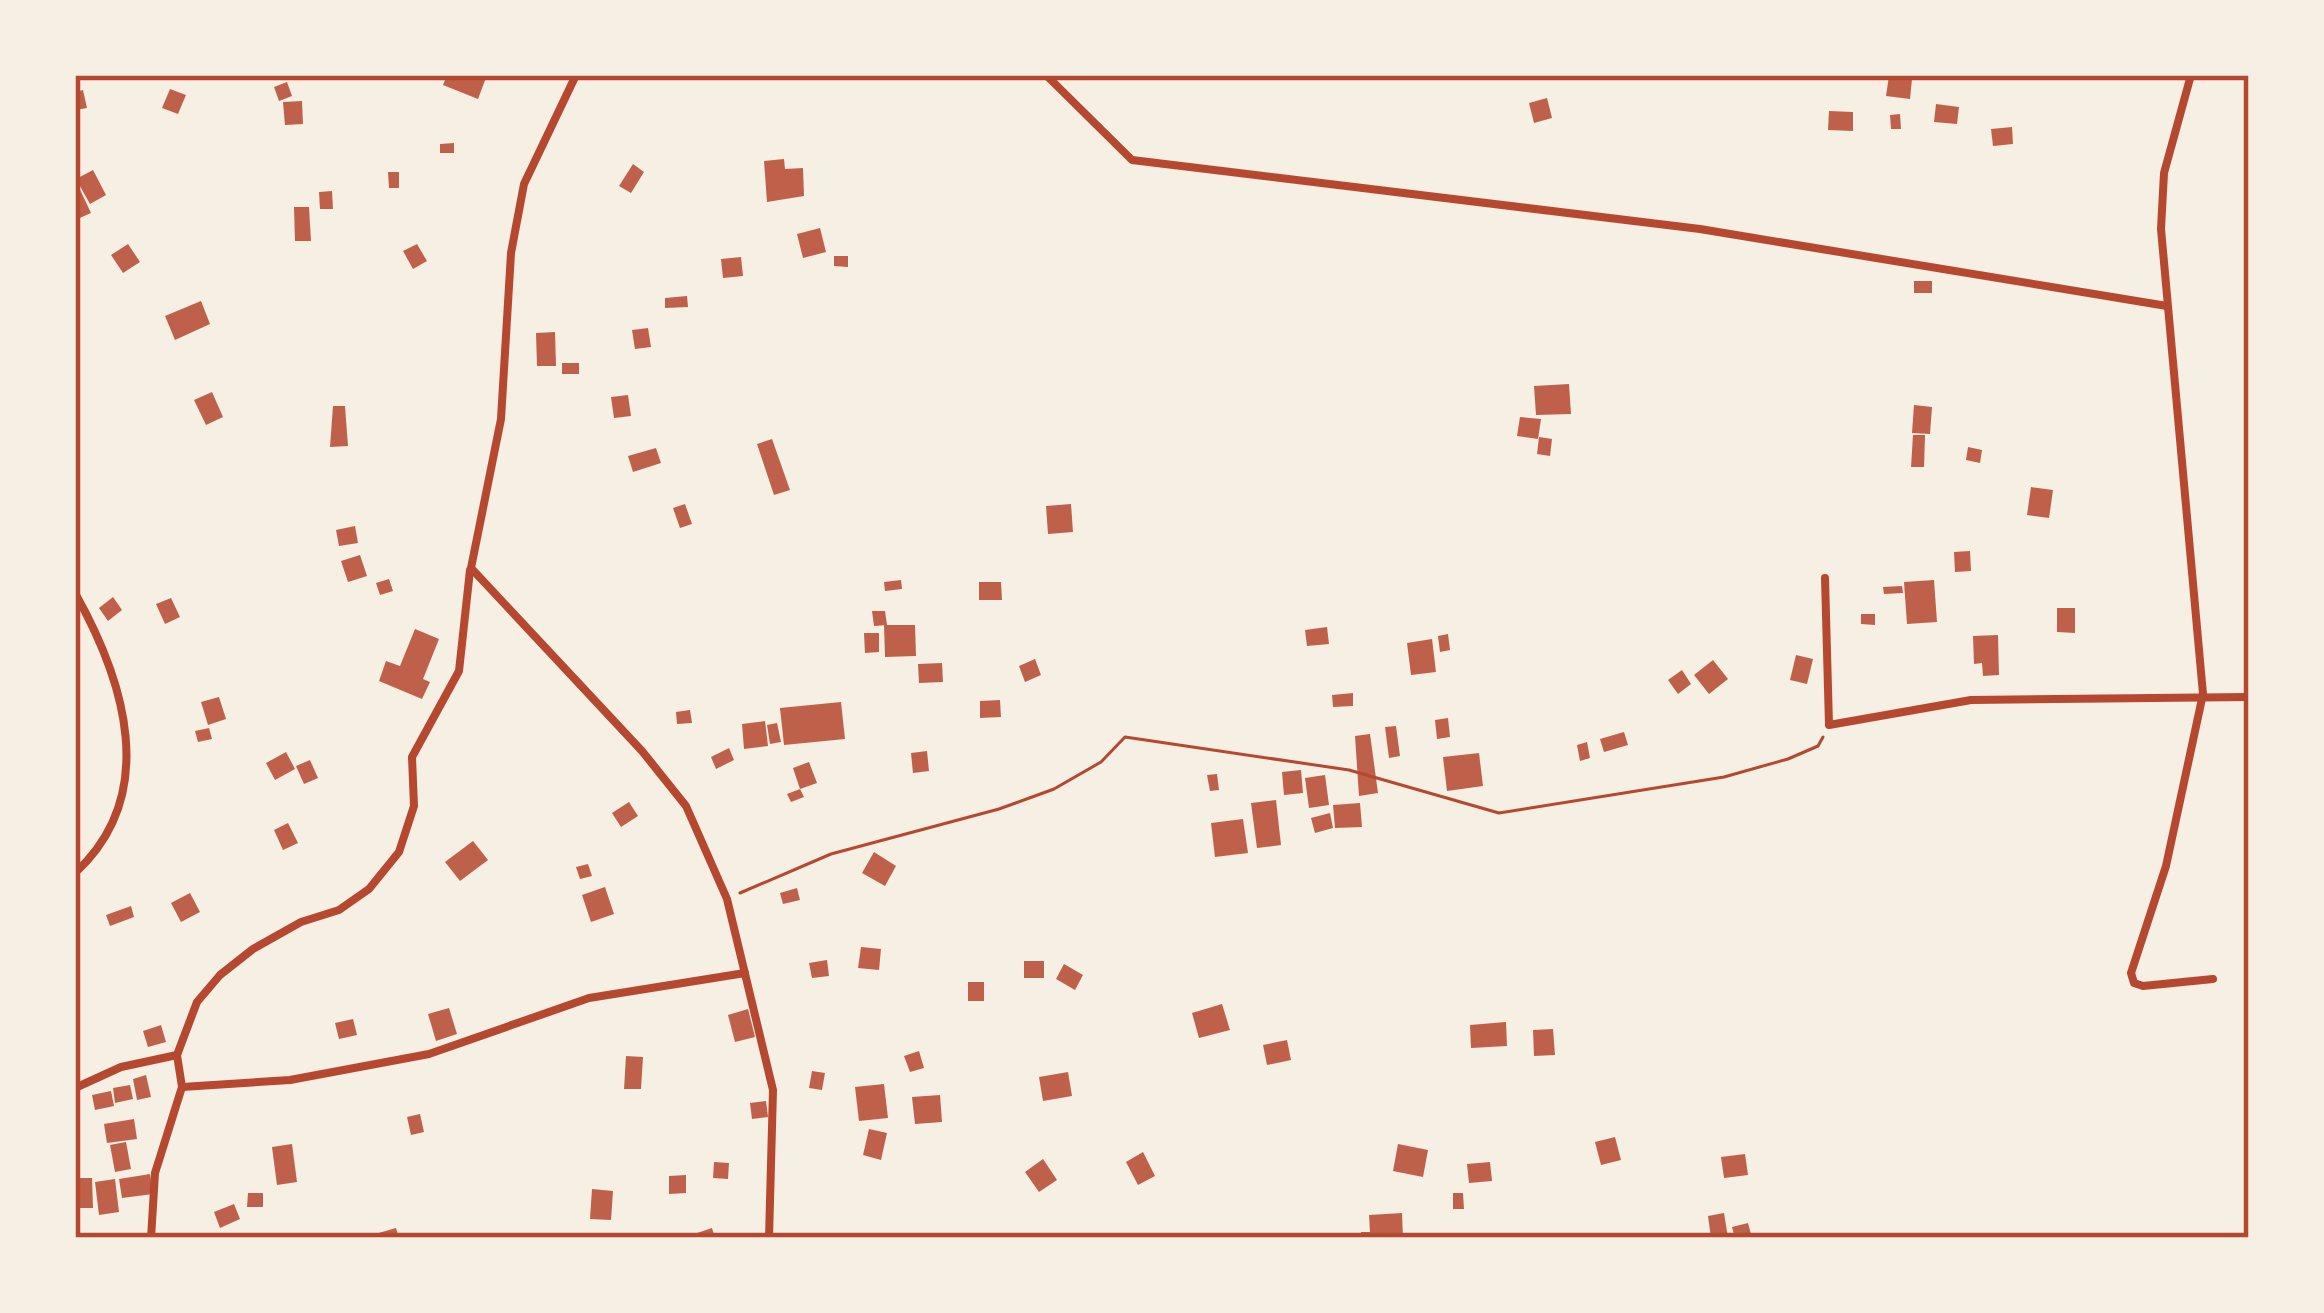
<svg xmlns="http://www.w3.org/2000/svg" width="2324" height="1313" font-family="Spectral,serif">
  <rect width="100%" height="100%" fill="#f6efe4"/>
  <g fill="#bf614a">
    <polygon points="447,75 487,75 478,99 443,85"/>
    <polygon points="1889,76 1912,79 1910,99 1886,96"/>
    <polygon points="287,82 292,96 279,101 274,87"/>
    <polygon points="170,89 186,95 178,114 162,108"/>
    <polygon points="83,90 87,108 75,110 75,92"/>
    <polygon points="1547,98 1552,118 1534,123 1529,103"/>
    <polygon points="302,101 303,124 285,125 283,102"/>
    <polygon points="1936,104 1959,107 1957,124 1934,122"/>
    <polygon points="1829,111 1853,112 1853,131 1828,130"/>
    <polygon points="1900,114 1901,129 1891,129 1890,115"/>
    <polygon points="2012,127 2013,144 1993,146 1991,129"/>
    <polygon points="454,143 454,153 440,153 440,144"/>
    <polygon points="784,159 785,169 803,168 804,196 767,202 764,161"/>
    <polygon points="633,164 644,172 631,193 619,186"/>
    <polygon points="93,170 106,195 90,204 76,179"/>
    <polygon points="388,172 399,172 399,188 389,188"/>
    <polygon points="75,179 91,213 75,220"/>
    <polygon points="332,191 333,209 320,209 319,192"/>
    <polygon points="294,207 309,207 311,241 295,241"/>
    <polygon points="820,228 826,252 803,258 797,234"/>
    <polygon points="128,244 140,262 123,273 111,255"/>
    <polygon points="417,244 427,261 413,269 403,251"/>
    <polygon points="834,256 848,256 848,267 834,266"/>
    <polygon points="741,257 743,276 723,278 721,259"/>
    <rect x="1914" y="281" width="18" height="12"/>
    <polygon points="687,296 688,307 665,308 665,298"/>
    <polygon points="201,301 210,324 175,340 165,316"/>
    <polygon points="648,328 651,347 635,349 632,330"/>
    <polygon points="555,332 556,366 537,366 536,333"/>
    <rect x="562" y="363" width="17" height="11"/>
    <polygon points="1569,384 1571,414 1536,415 1534,386"/>
    <polygon points="212,392 223,417 206,425 194,400"/>
    <polygon points="628,395 631,416 614,418 611,397"/>
    <polygon points="1914,405 1932,407 1930,434 1912,433"/>
    <polygon points="333,406 345,406 348,446 330,447"/>
    <polygon points="1520,417 1541,419 1538,439 1517,436"/>
    <polygon points="1913,435 1925,435 1924,467 1911,467"/>
    <polygon points="1539,437 1552,439 1550,456 1537,454"/>
    <polygon points="772,439 790,490 774,495 757,444"/>
    <polygon points="1968,447 1982,450 1980,463 1966,460"/>
    <polygon points="656,448 661,463 633,472 628,456"/>
    <polygon points="2031,487 2053,490 2049,518 2027,515"/>
    <polygon points="685,504 692,524 680,528 673,508"/>
    <polygon points="1071,504 1073,532 1048,534 1046,506"/>
    <polygon points="355,526 358,543 339,546 336,530"/>
    <polygon points="1970,551 1971,571 1955,572 1954,552"/>
    <polygon points="360,555 367,576 348,582 341,561"/>
    <polygon points="389,579 393,591 380,595 376,583"/>
    <polygon points="901,580 902,589 885,591 884,582"/>
    <polygon points="1934,580 1937,622 1907,624 1904,582"/>
    <polygon points="979,582 1001,582 1002,600 979,600"/>
    <polygon points="1902,586 1903,593 1884,594 1883,587"/>
    <polygon points="113,597 122,610 108,621 99,608"/>
    <polygon points="171,598 180,617 165,624 156,604"/>
    <polygon points="2057,608 2075,608 2075,633 2057,632"/>
    <polygon points="872,611 885,611 887,625 874,626"/>
    <polygon points="1861,614 1875,614 1875,625 1861,624"/>
    <polygon points="884,625 915,625 916,656 885,657"/>
    <polygon points="1327,627 1329,644 1307,646 1305,630"/>
    <polygon points="415,629 439,639 423,679 430,682 422,699 379,681 386,661 400,666"/>
    <polygon points="864,633 879,633 879,652 865,653"/>
    <polygon points="1448,634 1450,650 1440,652 1438,636"/>
    <polygon points="1998,635 1999,675 1983,676 1982,663 1974,664 1973,636"/>
    <polygon points="1432,639 1436,672 1411,675 1407,643"/>
    <polygon points="1796,655 1813,659 1807,684 1790,680"/>
    <polygon points="1035,659 1041,675 1025,682 1019,666"/>
    <polygon points="1713,660 1728,679 1709,694 1694,675"/>
    <polygon points="942,663 943,682 919,683 918,664"/>
    <polygon points="1682,670 1691,684 1678,694 1668,680"/>
    <polygon points="1353,693 1353,706 1333,707 1332,695"/>
    <polygon points="219,697 226,719 208,725 201,702"/>
    <polygon points="1000,700 1001,717 980,718 980,701"/>
    <polygon points="841,702 845,739 784,745 780,708"/>
    <polygon points="690,710 692,723 677,724 676,712"/>
    <polygon points="1448,718 1450,737 1437,739 1435,720"/>
    <polygon points="765,721 768,746 744,749 742,724"/>
    <polygon points="777,723 781,742 770,744 767,725"/>
    <polygon points="1396,726 1400,756 1389,758 1385,727"/>
    <polygon points="209,728 212,739 198,742 195,731"/>
    <polygon points="1624,732 1628,745 1604,752 1600,739"/>
    <polygon points="1370,734 1378,793 1359,796 1355,736"/>
    <polygon points="1587,742 1590,758 1580,761 1577,745"/>
    <polygon points="729,748 734,760 716,769 711,757"/>
    <polygon points="927,751 929,771 913,773 911,753"/>
    <polygon points="286,752 295,769 275,780 266,763"/>
    <polygon points="1479,753 1483,786 1447,791 1443,757"/>
    <polygon points="310,760 318,778 304,784 296,766"/>
    <polygon points="809,762 817,783 800,789 804,797 791,802 787,794 800,789 793,768"/>
    <polygon points="1301,770 1303,793 1284,795 1282,772"/>
    <polygon points="1217,774 1219,790 1210,791 1207,775"/>
    <polygon points="1325,775 1329,805 1309,808 1305,778"/>
    <polygon points="1276,800 1281,845 1257,848 1251,803"/>
    <polygon points="629,802 638,816 621,827 612,813"/>
    <polygon points="1360,803 1362,827 1335,828 1333,805"/>
    <polygon points="1330,813 1333,828 1315,833 1311,818"/>
    <polygon points="1243,819 1248,853 1215,857 1211,823"/>
    <polygon points="288,823 298,843 283,850 274,830"/>
    <polygon points="473,841 488,860 460,881 445,862"/>
    <polygon points="874,852 896,866 885,886 862,873"/>
    <polygon points="588,864 592,876 580,879 576,867"/>
    <polygon points="605,887 614,914 591,922 582,895"/>
    <polygon points="797,888 800,900 783,904 780,893"/>
    <polygon points="190,893 200,912 181,922 171,903"/>
    <polygon points="131,906 134,917 110,926 106,915"/>
    <polygon points="861,947 881,949 879,970 858,968"/>
    <polygon points="827,960 829,976 812,978 809,963"/>
    <rect x="1024" y="961" width="20" height="17"/>
    <polygon points="1064,964 1083,975 1075,990 1056,979"/>
    <rect x="968" y="982" width="16" height="19"/>
    <polygon points="1222,1004 1230,1030 1199,1038 1192,1013"/>
    <polygon points="449,1008 457,1034 436,1041 428,1014"/>
    <polygon points="748,1009 755,1037 735,1042 728,1015"/>
    <polygon points="353,1019 357,1035 339,1039 335,1023"/>
    <polygon points="1506,1022 1507,1046 1471,1048 1470,1025"/>
    <polygon points="161,1025 166,1042 148,1047 143,1031"/>
    <polygon points="1553,1029 1555,1055 1534,1056 1533,1030"/>
    <polygon points="1287,1040 1291,1060 1267,1065 1263,1045"/>
    <polygon points="919,1051 924,1068 910,1072 904,1056"/>
    <polygon points="626,1056 643,1057 641,1089 624,1089"/>
    <polygon points="812,1071 825,1073 822,1090 809,1088"/>
    <polygon points="1068,1072 1072,1096 1043,1101 1039,1077"/>
    <polygon points="146,1075 151,1097 137,1100 133,1079"/>
    <polygon points="884,1084 888,1118 859,1121 855,1087"/>
    <polygon points="130,1085 133,1099 115,1103 113,1088"/>
    <polygon points="111,1091 114,1106 95,1110 92,1095"/>
    <polygon points="940,1095 942,1122 915,1124 912,1097"/>
    <polygon points="766,1101 768,1117 752,1119 750,1103"/>
    <polygon points="420,1114 424,1132 411,1135 407,1117"/>
    <polygon points="134,1119 137,1139 107,1143 104,1124"/>
    <polygon points="869,1129 887,1133 881,1160 863,1155"/>
    <polygon points="1615,1137 1621,1160 1601,1165 1595,1142"/>
    <polygon points="126,1142 131,1169 115,1172 110,1145"/>
    <polygon points="292,1144 297,1182 277,1185 272,1147"/>
    <polygon points="1398,1144 1428,1150 1423,1177 1393,1171"/>
    <polygon points="1143,1152 1155,1176 1138,1185 1126,1162"/>
    <polygon points="1745,1154 1748,1175 1724,1178 1721,1157"/>
    <polygon points="1043,1159 1057,1180 1039,1192 1025,1172"/>
    <polygon points="714,1162 729,1163 728,1179 713,1178"/>
    <polygon points="1490,1162 1492,1181 1469,1183 1467,1164"/>
    <polygon points="150,1174 153,1194 122,1198 119,1179"/>
    <polygon points="686,1175 686,1193 669,1194 669,1176"/>
    <polygon points="78,1178 92,1178 93,1208 79,1208"/>
    <polygon points="115,1179 119,1212 99,1215 95,1182"/>
    <polygon points="592,1189 613,1191 611,1220 590,1219"/>
    <polygon points="248,1193 263,1193 263,1207 247,1207"/>
    <polygon points="1453,1193 1463,1193 1464,1209 1453,1209"/>
    <polygon points="234,1204 240,1219 220,1228 214,1212"/>
    <polygon points="1402,1213 1403,1238 1362,1238 1361,1232 1370,1232 1369,1215"/>
    <polygon points="1724,1213 1728,1238 1711,1238 1708,1216"/>
    <polygon points="1748,1223 1752,1238 1735,1238 1732,1227"/>
    <polygon points="396,1228 399,1238 376,1238 375,1234"/>
    <polygon points="712,1228 715,1238 695,1238 694,1234"/>
  </g>
  <g fill="none" stroke-linecap="round" stroke-linejoin="round">
    <polyline stroke="#b5482f" stroke-width="3" points="740,893 831,854 999,809 1054,789 1101,762 1125,737 1349,770 1499,813 1724,777 1788,759 1818,746 1823,737"/>
    <g stroke="#b5482f" stroke-width="8">
      <polyline points="576,75 524,184 511,253 501,419 471,568 642,751 686,806 727,899 773,1090 769,1238"/>
      <polyline points="1046,75 1132,160 1700,229 2167,306"/>
      <polyline points="2191,75 2164,173 2161,229 2203,694 2166,866 2131,973 2134,983 2143,986 2213,979"/>
      <polyline points="1825,578 1829,725 1971,700 2249,697"/>
      <path d="M 75,593 C 125,682 160,795 75,873"/>
      <polyline points="182,1087 290,1080 429,1054 589,998 745,973"/>
      <polyline points="75,1088 121,1067 177,1055"/>
      <polyline points="151,1238 155,1173 182,1087 177,1055 197,1002 220,975 253,949 301,922 339,910 369,889 399,852 414,806 412,757 459,671 470,570"/>
    </g>
  </g>
  <rect width="2324" height="1313" fill="none" stroke="#f6efe4" stroke-width="156"/>
  <rect x="78" y="78" width="2168" height="1157" fill="none" stroke="#b5482f" stroke-width="4.5"/>
</svg>
